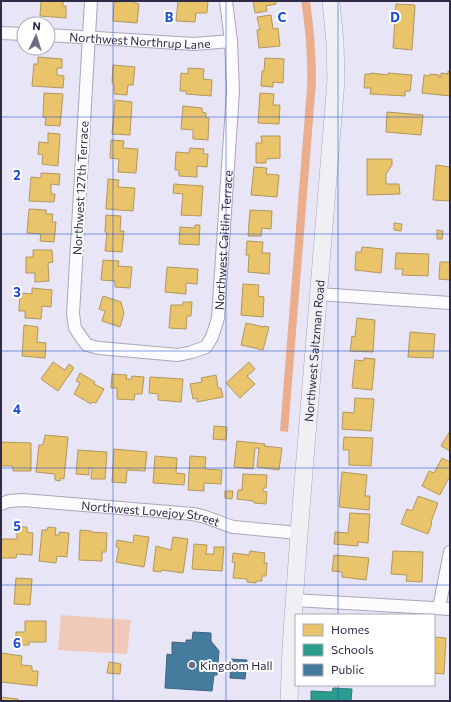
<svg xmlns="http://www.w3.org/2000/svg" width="451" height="702" font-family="Commissioner,sans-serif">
  <rect width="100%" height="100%" fill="#e8e6f6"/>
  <polygon fill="#f0c9ba" points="61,615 131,620 127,654 58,650"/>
  <path fill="#eaae8c" d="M 301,1 L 310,1 C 314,28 316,55 316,82 L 288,432 L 280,431 L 307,88 C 308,59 306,30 301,1 Z"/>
  <g fill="#e9c46a" stroke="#b1965f">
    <polygon points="41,1 63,1 63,6 66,6 66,18 40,16"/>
    <polygon points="119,1 134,1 134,3 139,4 137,23 113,21 114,2 119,2"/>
    <polygon points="178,1 208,1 207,13 196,13 195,22 176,21"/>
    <polygon points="253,1 276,1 276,4 266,6 267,11 255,13"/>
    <polygon points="396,4 415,5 412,50 393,48"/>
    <polygon points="271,15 273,29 278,28 280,46 259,48 257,30 260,30 257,17"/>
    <polygon points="38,57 62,59 62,68 57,68 57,75 64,76 63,88 32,86 34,64 38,64"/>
    <polygon points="265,58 284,59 283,83 273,82 273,87 261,86 262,71 264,71"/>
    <polygon points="113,65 135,67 133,85 128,85 127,95 114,94 114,84 112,83"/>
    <polygon points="188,68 204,69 203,79 212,80 211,96 186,94 186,91 180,91 181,73 188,74"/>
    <polygon points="448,71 450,72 450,96 422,93 424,75 430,76 430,74 439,75 439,77 441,77 441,73 448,74"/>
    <polygon points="371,73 388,75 388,73 412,75 410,91 405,91 405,96 370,94 371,88 364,88 365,74 371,74"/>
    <polygon points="44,93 63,94 60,126 45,125 46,118 43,117"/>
    <polygon points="260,93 274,94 273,105 280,105 279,124 258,123"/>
    <polygon points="115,100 132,102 130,135 112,134"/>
    <polygon points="183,106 202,108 202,112 206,113 206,118 209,118 208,140 193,139 193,130 181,129"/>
    <polygon points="387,112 423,115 421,135 386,132"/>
    <polygon points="48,133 60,134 58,166 42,164 43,155 38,154 39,142 48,143"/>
    <polygon points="261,136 280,136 280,158 266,159 266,163 256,163 256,143 262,143"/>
    <polygon points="111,140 124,141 123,148 138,149 136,173 118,172 119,159 110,158"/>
    <polygon points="190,148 204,149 203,154 208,154 207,167 197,166 197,177 179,176 179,170 175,170 176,152 189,153"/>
    <polygon points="367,159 392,159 392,165 386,174 386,184 399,184 400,194 367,195"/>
    <polygon points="436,165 450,167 450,201 433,200"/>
    <polygon points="254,167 267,168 266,174 279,175 277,197 251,195"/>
    <polygon points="41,173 60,174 59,185 51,184 51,194 55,194 54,202 29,201 31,177 41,178"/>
    <polygon points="108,179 119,180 118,187 135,188 133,211 106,209"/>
    <polygon points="174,184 203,186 201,216 181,215 183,194 173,193"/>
    <polygon points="29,209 46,210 46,214 53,214 52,222 56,222 54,242 40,241 41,234 27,233"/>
    <polygon points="250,210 272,211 271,229 262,228 261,236 248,236"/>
    <polygon points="106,215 121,216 120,231 124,231 122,252 105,251 107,233 105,232"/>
    <polygon points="394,223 402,224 401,231 394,230"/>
    <polygon points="195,225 200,225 199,245 179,244 180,227 195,228"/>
    <polygon points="437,230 443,231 442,239 437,239"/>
    <polygon points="247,241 263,242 262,253 270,253 269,274 248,272 249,255 246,255"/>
    <polygon points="362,247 383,249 381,273 355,270 356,252 361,252"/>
    <polygon points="33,250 52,250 53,262 48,263 49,281 35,282 35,273 26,273 26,257 33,257"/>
    <polygon points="396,253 429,254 428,276 402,275 403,269 395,269"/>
    <polygon points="103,260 119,261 118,266 132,267 130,288 115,287 115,281 101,280"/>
    <polygon points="440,262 450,262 450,280 439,279"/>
    <polygon points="167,267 198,269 197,284 186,283 186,294 165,292"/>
    <polygon points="243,284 259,285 258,296 264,297 263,317 241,315"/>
    <polygon points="32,288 52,290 51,307 42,306 41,319 25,318 25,311 19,311 20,293 32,294"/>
    <polygon points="103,296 121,302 124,313 120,327 102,321 105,311 99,309"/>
    <polygon points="183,302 192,302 191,316 187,316 186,329 169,328 171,305 183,305"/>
    <polygon points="357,318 375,320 373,352 350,351 352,336 355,337"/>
    <polygon points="246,323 264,327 264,326 269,327 263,350 241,345"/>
    <polygon points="24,325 38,327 37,342 46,343 45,358 22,356"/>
    <polygon points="410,332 435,334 433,358 408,357"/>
    <polygon points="364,358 375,359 372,390 352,388 355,360 364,361"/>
    <polygon points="53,362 65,370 69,364 74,368 58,391 41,379"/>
    <polygon points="249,362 255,369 247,376 255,384 240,398 226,383"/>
    <polygon points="80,373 95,382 94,384 104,389 96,403 93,402 91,404 74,394 80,383 76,381"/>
    <polygon points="112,374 127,375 126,379 131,379 132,376 144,377 142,394 135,394 134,400 117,399 117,388 111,388"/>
    <polygon points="216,375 218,388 221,388 223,397 197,402 197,398 193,399 190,384 202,382 201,378"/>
    <polygon points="150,377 183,379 181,402 158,400 158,394 149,393"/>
    <polygon points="355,398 374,399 371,431 342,429 343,412 354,413"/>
    <polygon points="214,426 227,427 226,440 213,439"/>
    <polygon points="450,431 450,451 441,446"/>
    <polygon points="45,435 68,437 64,479 61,478 60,481 55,480 55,474 36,472 39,445 43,445"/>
    <polygon points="344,437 373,438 371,466 349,465 349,450 343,450"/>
    <polygon points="237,441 265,444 264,446 282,448 279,470 257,467 259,448 255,448 253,469 234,467"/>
    <polygon points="1,442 31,443 31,471 13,471 13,466 1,466"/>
    <polygon points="114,449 147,452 145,471 127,470 126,483 112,482"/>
    <polygon points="78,450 107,452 105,479 91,479 92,468 89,468 89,475 76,474"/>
    <polygon points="155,456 177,458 176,473 185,474 184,485 153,483"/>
    <polygon points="190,456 206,457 205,469 222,470 221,484 204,483 204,491 188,490"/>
    <polygon points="442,458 450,462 450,480 448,479 440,495 422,486 429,471 434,473"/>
    <polygon points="342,472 367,475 365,496 370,496 369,510 339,507"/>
    <polygon points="243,474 267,475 266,488 263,488 263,491 267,492 266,504 254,503 254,501 237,499 238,490 242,490"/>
    <polygon points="225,491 233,491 232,499 225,498"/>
    <polygon points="418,496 438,503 431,522 432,523 428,534 401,524 407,509 412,511"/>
    <polygon points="350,513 370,514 368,543 358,542 358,546 334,544 335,532 348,533"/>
    <polygon points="17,527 27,527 27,532 33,533 32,555 17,554 16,558 1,558 2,539 17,539"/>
    <polygon points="48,527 56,528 55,535 59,535 59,532 69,533 67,557 57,556 56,563 39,561 42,530 47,530"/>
    <polygon points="80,530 91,531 91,532 107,533 106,552 102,552 102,561 79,560"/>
    <polygon points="134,535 149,537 144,567 116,562 119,548 116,547 117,540 133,543"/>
    <polygon points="173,537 188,539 183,573 162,570 161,572 153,571 156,546 171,550"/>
    <polygon points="194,544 207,545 206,554 214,554 214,547 224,547 222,571 192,569"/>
    <polygon points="250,551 265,553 264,563 267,563 266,576 262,576 262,581 256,581 256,583 247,582 247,579 233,578 235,563 232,562 233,553 249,555"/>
    <polygon points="393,551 423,552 422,582 406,581 407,575 391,574"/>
    <polygon points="334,555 369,558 366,580 342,577 342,572 332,571"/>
    <polygon points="16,578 32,579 30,605 14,604"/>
    <polygon points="25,621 46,621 46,642 29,642 29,645 16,645 16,632 25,632"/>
    <polygon points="434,637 446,638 444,674 434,673"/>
    <polygon points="1,653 22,656 21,665 32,666 32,671 38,671 37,686 1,682"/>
    <polygon points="109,662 121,664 120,674 107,673"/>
    <polygon points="1,697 18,699 18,701 1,701"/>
  </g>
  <polygon fill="#2a9d8f" stroke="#2c7a79" points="333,688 352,689 351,701 311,701 311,691 332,692"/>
  <g fill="#457b9d" stroke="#3e6383">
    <polygon points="193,632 211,633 211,641 219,651 217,675 214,675 212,691 165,688 167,654 172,655 172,642 186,643 186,640 192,640"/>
    <polygon points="231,659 247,660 245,679 230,678"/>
  </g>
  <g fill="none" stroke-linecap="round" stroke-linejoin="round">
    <defs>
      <g id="minor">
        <path id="s1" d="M 91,1 L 73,314 L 75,328 L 81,337 L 87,345 L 99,348 L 178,355 L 192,352 L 206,347 L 212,337 L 218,318 L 233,91 L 231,41 L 226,1"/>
        <polyline points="1,33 24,34"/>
        <path id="s2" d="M 48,35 L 194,44 L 231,41"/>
        <polyline points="318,294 450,303"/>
        <path id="s3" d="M 1,504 L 9,501 L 23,500 L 193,514 C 207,516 220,523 233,527 L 299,533"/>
        <polyline points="294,600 450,609"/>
        <polyline points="439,608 450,552"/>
      </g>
      <g id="secondary">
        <path id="s4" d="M 289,701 L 291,648 L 299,533 L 336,80 L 335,43 L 331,1"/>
      </g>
    </defs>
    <use href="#minor" stroke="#a9a6b9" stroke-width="14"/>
    <use href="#secondary" stroke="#a9a6b9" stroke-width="18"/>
    <use href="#minor" stroke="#fcfbfe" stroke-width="12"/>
    <use href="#secondary" stroke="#eef0f4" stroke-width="17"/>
  </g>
  <path fill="none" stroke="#1d4ed8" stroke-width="1" stroke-opacity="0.55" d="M 113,1 L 113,701M 226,1 L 226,701M 338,1 L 338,615M 1,117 L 450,117M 1,234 L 450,234M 1,351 L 450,351M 1,468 L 450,468M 1,585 L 450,585M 338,685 L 338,701"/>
  <circle fill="#706c83" stroke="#fff" stroke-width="1.5" cx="192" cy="665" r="4"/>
  <g text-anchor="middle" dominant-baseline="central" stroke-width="4" stroke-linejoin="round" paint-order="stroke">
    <g font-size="12" fill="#2f2a45" stroke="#fff">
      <text stroke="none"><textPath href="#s2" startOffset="92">Northwest Northrup Lane</textPath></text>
      <text transform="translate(80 188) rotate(-87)">Northwest 127th Terrace</text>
      <text stroke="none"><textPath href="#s1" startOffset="579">Northwest Caitlin Terrace</textPath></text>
      <text stroke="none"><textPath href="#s4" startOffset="351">Northwest Saltzman Road</textPath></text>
      <text stroke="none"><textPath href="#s3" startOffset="151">Northwest Lovejoy Street</textPath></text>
    </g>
    <g font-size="12" fill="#2f2a45" stroke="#fff" text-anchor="start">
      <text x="200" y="665">Kingdom Hall</text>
    </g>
  </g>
  <g font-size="13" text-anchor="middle" font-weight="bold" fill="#1d4ed8" stroke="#fff" stroke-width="4" stroke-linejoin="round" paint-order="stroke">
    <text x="169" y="22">B</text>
    <text x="282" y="22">C</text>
    <text x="395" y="22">D</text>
    <text x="17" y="180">2</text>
    <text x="17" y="297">3</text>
    <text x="17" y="414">4</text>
    <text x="17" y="531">5</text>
    <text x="17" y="648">6</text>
  </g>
  <rect width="451" height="702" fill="none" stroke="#2f2a45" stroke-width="4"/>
  <rect x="295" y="614" width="140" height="72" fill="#ffffff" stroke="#acaab5"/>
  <rect x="303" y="624" width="20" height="12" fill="#e9c46a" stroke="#acaab5"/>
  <text x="331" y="634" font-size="12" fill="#2f2a45">Homes</text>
  <rect x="303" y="644" width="20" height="12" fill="#2a9d8f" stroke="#acaab5"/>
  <text x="331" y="654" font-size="12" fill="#2f2a45">Schools</text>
  <rect x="303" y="664" width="20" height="12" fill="#457b9d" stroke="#acaab5"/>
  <text x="331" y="674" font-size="12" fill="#2f2a45">Public</text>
  <g transform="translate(36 36) rotate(4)"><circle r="19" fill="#ffffff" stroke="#acaab5"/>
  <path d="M0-3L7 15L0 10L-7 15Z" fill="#706c83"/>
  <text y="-6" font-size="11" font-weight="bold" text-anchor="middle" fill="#2f2a45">N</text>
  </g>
</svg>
